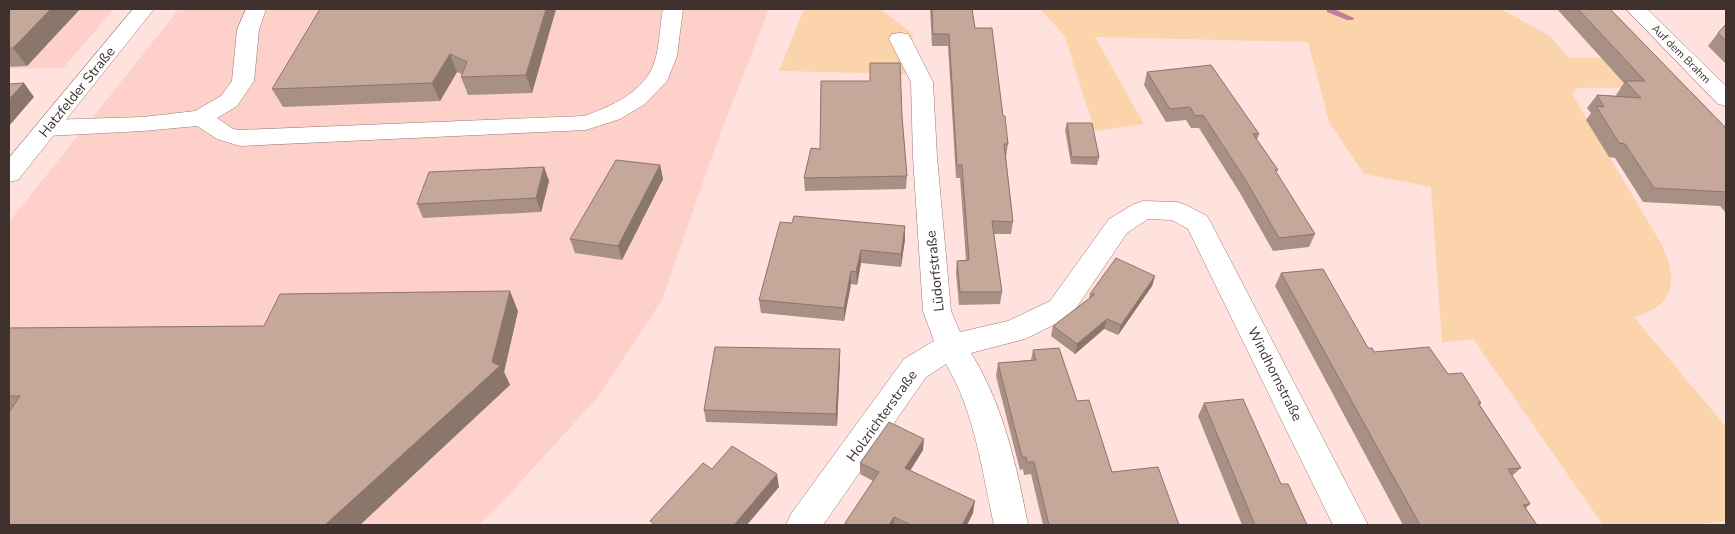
<svg xmlns="http://www.w3.org/2000/svg" width="1735" height="534" font-family="'Nunito Sans',sans-serif">
  <rect width="100%" height="100%" fill="#ffe2dd"/>
  <g fill="#fdd1ca">
    <polygon points="9,9 114,9 63,68 9,69"/>
    <polygon points="179,9 769,9 715,148 662,300 597,398 494,511 478,525 9,525 9,222"/>
  </g>
  <g fill="#fbd4ac">
    <polygon points="804,9 880,9 913,34 908,74 779,71"/>
    <path d="M 1040,9 L 1501,9 L 1550,36 L 1569,58 L 1655,57 L 1683,87 L 1577,88 L 1572,94 L 1662,245 C 1672,268 1680,295 1652,310 C 1646,313 1640,315 1634,317 L 1726,427 L 1726,521 L 1691,525 L 1603,525 L 1473,339 L 1442,343 L 1431,187 L 1364,174 L 1329,122 L 1308,42 L 1095,37 L 1144,124 L 1095,131 L 1064,35 Z"/>
  </g>
  <g fill="none" stroke-linecap="round" stroke-linejoin="round">
    <polygon fill="#c37c9a" fill-rule="evenodd" points="1327,9 1334,9 1354,18 1353,20 1347,20 1327,12"/>
    <defs>
      <g id="minor">
        <path d="M 246,9 L 266,9 L 259,30 L 254,81 L 237,106 L 217,118 L 233,129 L 240,130 L 584,116 C 607,108 635,96 649,74 C 660,57 659,29 663,9 L 683,9 L 677,56 L 667,81 L 645,104 L 620,119 L 586,130 L 240,146 L 217,139 L 197,126 L 143,131 L 47,136 L 39,133 L 35,128 L 39,123 L 47,120 L 143,117 L 195,111 L 221,96 L 232,81 L 237,30 Z"/>
        <polygon points="1626,9 1647,9 1726,86 1726,106 1718,104"/>
        <path d="M 900,33 L 908,34 L 911,39 L 933,82 L 937,157 L 951,311 L 960,332 L 1008,321 L 1050,301 L 1109,219 L 1134,204 L 1143,201 L 1177,202 L 1186,205 L 1207,216 L 1211,223 L 1368,525 L 1333,525 L 1188,229 L 1172,220 L 1148,219 L 1127,233 L 1070,317 L 1025,339 L 971,353 C 1003,404 1017,467 1028,525 L 994,525 C 982,471 975,413 946,364 L 926,377 L 823,525 L 786,525 L 791,514 L 904,359 L 934,341 L 923,311 L 913,157 L 911,82 L 889,39 L 892,34 Z"/>
      </g>
      <polygon id="major" points="133,9 154,9 18,180 9,182 9,158"/>
    </defs>
    <use href="#minor" stroke="#9a7a75" stroke-width="1"/>
    <use href="#major" stroke="#9a7a75" stroke-width="1"/>
    <use href="#minor" fill="#fff" fill-rule="evenodd"/>
    <use href="#major" fill="#fff" fill-rule="evenodd"/>
  </g>
  <g fill="#a99084">
    <polygon points="9,9 80,9 27,66 9,67"/>
    <polygon points="556,9 532,93 468,95 461,77 462,74 457,72 440,101 283,107 272,89"/>
    <polygon points="930,9 972,9 975,28 1003,116 1008,144 1006,157 1013,222 1011,234 994,234 1002,292 1000,304 959,305 956,273 957,261 966,260 960,178 956,178 948,46 932,46"/>
    <polygon points="1557,9 1610,9 1726,128 1726,213 1720,206 1643,202 1615,158 1609,157 1586,120 1591,113 1587,108 1597,95 1617,96 1616,95 1624,83"/>
    <polygon points="1726,24 1726,64 1708,46 1718,33"/>
    <polygon points="870,63 902,116 907,176 906,189 805,191 804,178 820,149 870,81"/>
    <polygon points="1147,72 1259,134 1257,140 1278,170 1276,172 1315,234 1309,247 1273,251 1240,193 1199,128 1191,128 1186,120 1166,122 1144,85"/>
    <polygon points="1067,123 1099,157 1097,165 1071,164 1065,130"/>
    <polygon points="660,165 663,179 622,260 575,253 570,239"/>
    <polygon points="544,167 549,181 541,212 423,218 417,204"/>
    <polygon points="792,223 905,226 905,239 901,267 861,263 857,285 851,284 844,321 761,313 759,300"/>
    <polygon points="1281,273 1368,348 1374,352 1448,374 1481,403 1480,405 1521,468 1512,476 1530,504 1526,508 1537,525 1403,525 1275,286"/>
    <polygon points="1155,276 1152,286 1118,335 1104,329 1075,354 1051,336 1053,326 1089,299 1090,294"/>
    <polygon points="518,311 504,372 510,385 9,525 9,328 264,326"/>
    <polygon points="1033,350 1077,401 1112,472 1179,525 1043,525 1031,474 1024,475 1023,469 1020,470 996,376 998,363 1031,360"/>
    <polygon points="840,361 837,426 706,422 704,410"/>
    <polygon points="1204,403 1281,484 1307,525 1242,525 1198,416"/>
    <polygon points="923,450 910,470 973,513 967,525 845,525 845,523 873,481 860,474 860,463"/>
  </g>
  <g fill="#8a766b">
    <polygon points="51,9 80,9 27,66 13,48"/>
    <polygon points="546,9 556,9 532,93 526,75"/>
    <polygon points="450,54 457,72 440,101 432,83"/>
    <polygon points="24,83 34,97 9,126 9,99"/>
    <polygon points="660,165 663,179 622,260 618,246"/>
    <polygon points="544,167 549,181 541,212 536,198"/>
    <polygon points="905,226 905,239 901,267 901,254"/>
    <polygon points="861,250 861,263 857,285 856,272"/>
    <polygon points="851,271 851,284 844,321 844,308"/>
    <polygon points="1155,276 1152,286 1118,335 1121,325"/>
    <polygon points="510,291 518,311 504,372 510,385 360,525 325,525 492,362"/>
    <polygon points="1107,319 1104,329 1075,354 1077,344"/>
    <polygon points="840,349 840,361 837,426 836,414"/>
    <polygon points="924,439 923,450 905,479 905,468"/>
    <polygon points="777,474 779,487 747,525 734,525"/>
    <polygon points="975,501 973,513 967,525 962,525"/>
    <polygon points="894,517 894,525 889,525"/>
  </g>
  <g fill="#c5a899" stroke="#8a766b">
    <polygon points="9,9 51,9 13,48 9,48"/>
    <polygon points="320,9 546,9 526,75 461,77 467,62 450,54 432,83 272,89"/>
    <polygon points="932,9 972,9 975,28 992,28 1003,116 1005,116 1008,144 1004,144 1013,222 992,221 1002,292 960,292 957,261 969,260 962,165 957,165 949,34 933,34"/>
    <polygon points="1578,9 1610,9 1726,128 1726,192 1654,188 1625,144 1619,143 1596,106 1604,107 1597,95 1641,98 1625,81 1645,81"/>
    <polygon points="1726,24 1726,41 1718,33"/>
    <polygon points="870,63 900,63 902,116 907,176 804,178 811,148 820,149 821,81 870,81"/>
    <polygon points="1211,65 1259,134 1253,134 1278,170 1275,170 1315,234 1279,238 1245,179 1203,115 1195,116 1190,107 1170,109 1147,72"/>
    <polygon points="24,83 9,99 9,84"/>
    <polygon points="1067,123 1092,123 1099,157 1072,157"/>
    <polygon points="616,160 660,165 618,246 570,239"/>
    <polygon points="544,167 536,198 417,204 429,172"/>
    <polygon points="794,216 905,226 901,254 861,250 856,272 851,271 844,308 759,300 780,222 792,223"/>
    <polygon points="1116,258 1155,276 1121,325 1107,319 1077,344 1053,326 1095,294 1090,294"/>
    <polygon points="1323,269 1368,348 1372,348 1374,352 1429,347 1448,374 1462,373 1481,403 1478,403 1521,468 1508,469 1530,504 1523,505 1537,525 1420,525 1281,273"/>
    <polygon points="510,291 492,362 500,366 325,525 9,525 9,412 20,396 9,396 9,328 264,326 280,294"/>
    <polygon points="715,347 840,349 836,414 704,410"/>
    <polygon points="1059,348 1077,401 1089,400 1112,472 1158,467 1179,525 1049,525 1034,462 1027,462 1026,457 1022,457 998,363 1036,360 1033,350"/>
    <polygon points="1243,399 1281,484 1288,484 1307,525 1255,525 1204,403"/>
    <polygon points="889,422 924,439 905,468 975,501 962,525 911,525 894,517 889,525 849,525 845,523 879,472 860,463"/>
    <polygon points="732,446 777,474 734,525 655,525 650,521 703,463 712,469"/>
  </g>
  <g text-anchor="middle" dominant-baseline="central" stroke-width="4" stroke-linejoin="round" paint-order="stroke">
    <g font-size="11" fill="#3e312e" stroke="#fff">
      <text transform="translate(1681 54) rotate(45)">Auf dem Brahm</text>
    </g>
    <g font-size="14" fill="#3e312e" stroke="#fff">
      <text transform="translate(77 92) rotate(-51)">Hatzfelder Straße</text>
      <text transform="translate(935 271) rotate(-96)">Lüdorfstraße</text>
      <text transform="translate(1275 374) rotate(63)">Windhornstraße</text>
      <text transform="translate(882 416) rotate(-54)">Holzrichterstraße</text>
    </g>
  </g>
  <rect width="1735" height="534" fill="none" stroke="#3e312e" stroke-width="20"/>
</svg>
